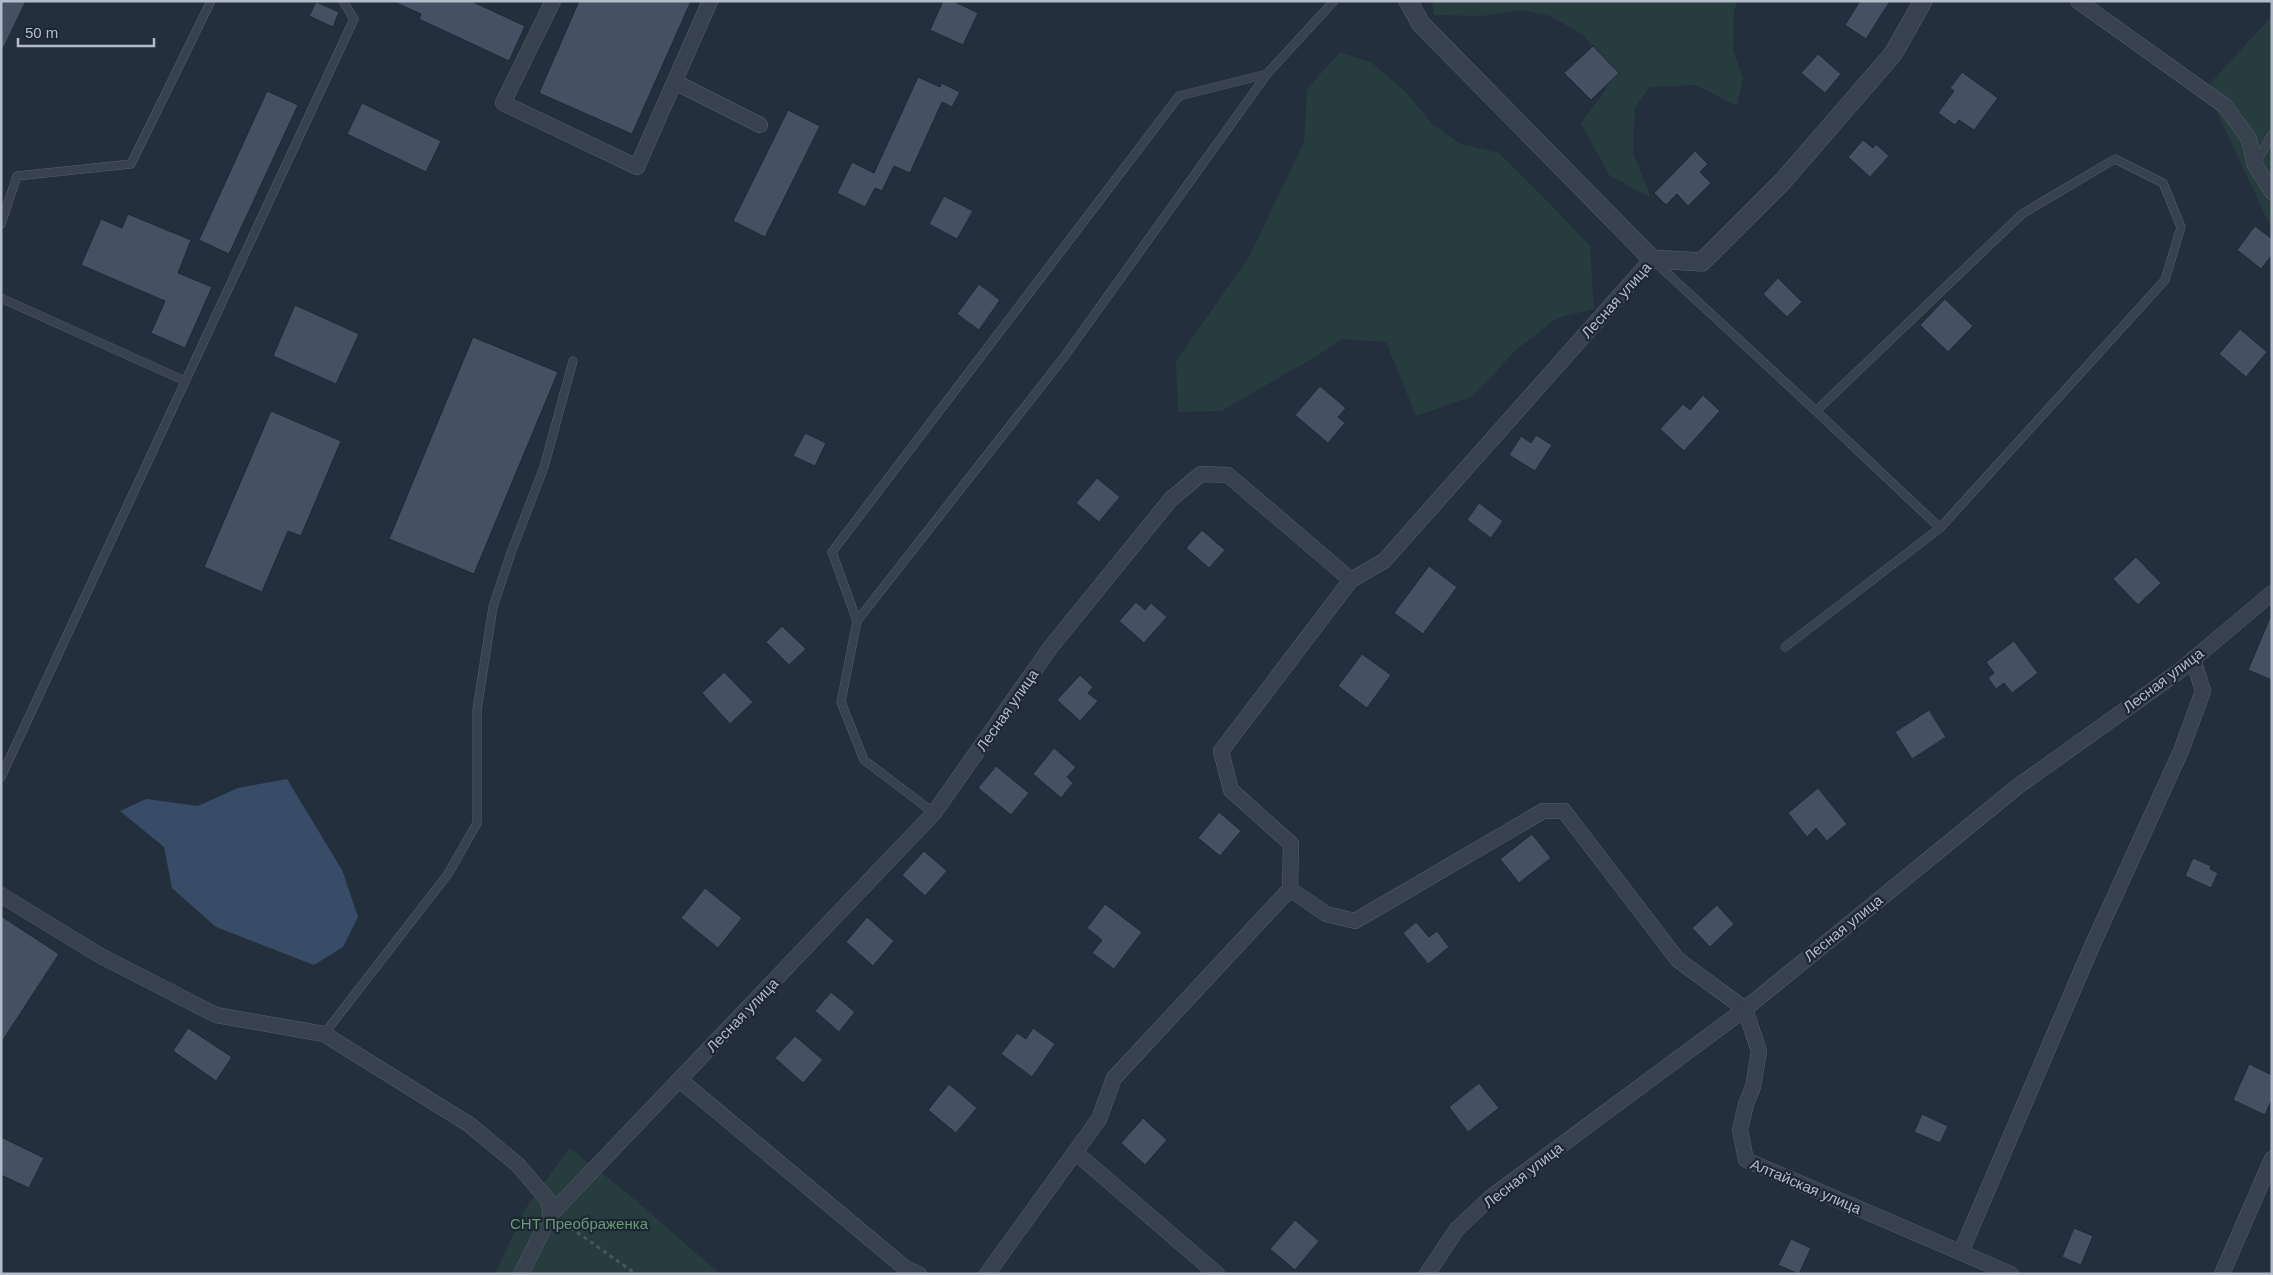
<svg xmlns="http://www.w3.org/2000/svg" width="2273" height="1275" font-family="Arial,sans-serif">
  <rect width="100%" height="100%" fill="#242f3e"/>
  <g fill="#263c3f">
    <polygon points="1432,1 1738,1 1734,10 1733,50 1743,78 1737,106 1696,85 1650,87 1635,107 1633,153 1651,198 1609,175 1581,123 1607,88 1602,57 1582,34 1550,16 1522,10 1482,16 1434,15"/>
    <polygon points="2272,16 2272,230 2206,88"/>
    <polygon points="1340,52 1372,63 1407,93 1432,124 1460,144 1499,153 1553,207 1590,246 1594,309 1557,318 1516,350 1473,396 1416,416 1386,342 1341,339 1320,354 1221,411 1178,412 1176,361 1249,257 1304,142 1307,89"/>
    <polygon points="569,1148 626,1192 720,1274 495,1274 525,1209"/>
  </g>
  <polygon fill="#394c67" points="287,779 342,870 358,917 343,947 314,965 216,927 172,888 164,847 120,811 146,799 198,806 238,788"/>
  <g fill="#455162" stroke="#1f2835">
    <polygon points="1,1 26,1 1,53"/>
    <polygon points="392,1 471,1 525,26 509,61 419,19 421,14"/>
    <polygon points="579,1 691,1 632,134 539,93"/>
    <polygon points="943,1 953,1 978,13 963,45 930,30"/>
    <polygon points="1860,1 1890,1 1866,39 1845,25"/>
    <polygon points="316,2 339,12 333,27 309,16"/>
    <polygon points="1593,46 1619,73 1591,100 1564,73"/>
    <polygon points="1818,54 1841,74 1825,93 1801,73"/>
    <polygon points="1962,72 1998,98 1974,130 1959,120 1955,125 1938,113 1954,91 1950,88"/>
    <polygon points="918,77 940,87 941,83 960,92 952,107 942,102 910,173 894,166 882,191 875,188 865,207 837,193 852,162 874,173"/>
    <polygon points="267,91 298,105 229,254 199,240"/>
    <polygon points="362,103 441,141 426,172 347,134"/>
    <polygon points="788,110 820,126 765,237 733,221"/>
    <polygon points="1863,140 1873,148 1876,144 1889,156 1870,177 1848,157"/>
    <polygon points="1695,151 1708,164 1700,172 1711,183 1688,206 1677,194 1666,205 1654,193"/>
    <polygon points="944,196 973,211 957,239 929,224"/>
    <polygon points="128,214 191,240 178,273 212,287 185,348 151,333 165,301 81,265 101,219 122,228"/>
    <polygon points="2255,226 2272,239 2272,255 2261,269 2237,250"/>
    <polygon points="1778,278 1802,302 1787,317 1763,294"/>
    <polygon points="979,284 1000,300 979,330 957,314"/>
    <polygon points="1945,299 1973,326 1948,352 1920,325"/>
    <polygon points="295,305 359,334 336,384 273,356"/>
    <polygon points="2240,329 2267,352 2246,377 2219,354"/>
    <polygon points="473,337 558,372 474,574 389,539"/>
    <polygon points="1320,386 1346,408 1338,417 1345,423 1328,443 1295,415"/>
    <polygon points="1703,395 1720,411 1684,451 1660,429 1683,404 1690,410"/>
    <polygon points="271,411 341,441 301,536 288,531 262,592 204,567"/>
    <polygon points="805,433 826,443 815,466 793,456"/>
    <polygon points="1536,435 1552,445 1535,471 1509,455 1521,436 1531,443"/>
    <polygon points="1097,478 1120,497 1099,522 1076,503"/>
    <polygon points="1479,503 1503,521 1491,538 1467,520"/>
    <polygon points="1202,530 1225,550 1209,568 1186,548"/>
    <polygon points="2136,557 2161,583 2138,605 2113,579"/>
    <polygon points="1429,566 1457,587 1423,634 1394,613"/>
    <polygon points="1136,602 1145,610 1151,603 1167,617 1144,643 1119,621"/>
    <polygon points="2272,613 2272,680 2248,670"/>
    <polygon points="782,626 806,649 789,665 766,642"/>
    <polygon points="2014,641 2038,673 2012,693 2004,683 1996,689 1988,678 1994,673 1986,662"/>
    <polygon points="1362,654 1391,675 1367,708 1338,686"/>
    <polygon points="724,672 753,702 730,724 702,693"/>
    <polygon points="1080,675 1093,687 1088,693 1098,701 1080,721 1057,700"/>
    <polygon points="1929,710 1946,737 1912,759 1895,732"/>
    <polygon points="1054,748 1076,767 1067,777 1073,783 1061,798 1033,774"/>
    <polygon points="996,766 1029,793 1011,815 978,788"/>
    <polygon points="1818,788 1847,824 1827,841 1816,828 1807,837 1788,813"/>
    <polygon points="1219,812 1241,831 1220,856 1198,838"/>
    <polygon points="1532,834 1551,858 1519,883 1500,859"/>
    <polygon points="924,851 947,871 925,896 902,875"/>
    <polygon points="2193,858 2211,866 2210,869 2218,873 2211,888 2185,876"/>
    <polygon points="705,888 742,918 718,948 681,918"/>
    <polygon points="1105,904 1142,932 1114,969 1092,953 1102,940 1087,928"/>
    <polygon points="1717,905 1734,924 1710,947 1692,928"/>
    <polygon points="1,916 59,954 1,1043"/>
    <polygon points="867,917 894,941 873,966 846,942"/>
    <polygon points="1416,922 1429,937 1437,931 1449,947 1428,964 1403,933"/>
    <polygon points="831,992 855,1012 839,1032 815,1011"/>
    <polygon points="188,1028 232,1057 216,1081 173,1051"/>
    <polygon points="1033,1028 1055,1044 1032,1077 1001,1054 1017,1033 1026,1039"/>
    <polygon points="795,1036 823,1060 803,1083 775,1058"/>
    <polygon points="2249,1064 2272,1075 2272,1099 2265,1115 2233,1100"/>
    <polygon points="1479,1083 1499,1108 1468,1132 1449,1107"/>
    <polygon points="949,1084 977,1108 956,1133 928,1110"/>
    <polygon points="1922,1114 1948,1126 1940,1143 1914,1132"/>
    <polygon points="1143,1118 1167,1140 1145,1165 1121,1143"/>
    <polygon points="1,1137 44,1158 29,1188 1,1175"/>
    <polygon points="1295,1220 1319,1241 1295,1270 1270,1249"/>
    <polygon points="2074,1228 2093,1236 2081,1265 2062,1257"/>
    <polygon points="1791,1239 1811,1248 1799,1274 1778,1265"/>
  </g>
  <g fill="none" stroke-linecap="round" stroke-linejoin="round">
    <defs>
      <g id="service">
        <polyline points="2256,163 2272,134"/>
        <polyline points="1,224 17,176 131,164 211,1"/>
        <polyline points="1655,262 1816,411 2022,214 2115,159 2163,183 2181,227 2165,280 1940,528 1785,647"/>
        <polyline points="1,298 185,381"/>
        <polyline points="1816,411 1940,528"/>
        <polyline points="857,621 1064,357 1267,74"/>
        <polyline points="1,777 354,19 343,1"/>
        <polyline points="934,813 864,760 841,702 857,621 832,552 1179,96 1267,74 1334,1"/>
        <polyline points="324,1034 448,874 477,823 477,710 493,607 511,553 544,467 573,361"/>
      </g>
      <g id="minor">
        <polyline points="553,1 503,103 637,167 710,1"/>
        <polyline points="2078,1 2225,106 2249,139 2255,165 2272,192"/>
        <polyline points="675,82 760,125"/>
        <polyline points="1290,889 1326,914 1355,921 1543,811 1564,811 1678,960 1745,1009 1759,1051 1753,1087 1746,1104 1740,1130 1746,1160 2011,1274"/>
        <polyline points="1,895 99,955 216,1015 324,1034 470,1125 518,1165 548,1200 551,1214"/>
        <polyline points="680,1080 905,1268 919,1274"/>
        <polyline points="1075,1152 1217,1274"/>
        <polyline points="1961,1252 2092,946 2181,751 2203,691 2193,659"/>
        <polyline points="521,1274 551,1214 934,813 1050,648 1171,499 1201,474 1228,475 1351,580 1384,561 1652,259"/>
        <polyline points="987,1274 1099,1119 1114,1078 1290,889 1291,844 1231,790 1221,751 1351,580"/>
        <polyline points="1427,1274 1457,1229 1490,1198 1745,1009 2017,787 2178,672 2272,593"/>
        <polyline points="2222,1274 2272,1159"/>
      </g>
      <polyline id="tertiary" points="1408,1 1421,24 1652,259 1702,262 1783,181 1893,54 1923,1"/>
    </defs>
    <use href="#service" stroke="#565f6c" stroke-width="9"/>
    <use href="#minor" stroke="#565f6c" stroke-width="16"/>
    <use href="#tertiary" stroke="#565f6c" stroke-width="19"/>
    <polyline stroke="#44595c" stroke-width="3" stroke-dasharray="4 4" stroke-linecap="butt" points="564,1223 636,1274"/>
    <use href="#service" stroke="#38414e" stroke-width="8"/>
    <use href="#minor" stroke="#38414e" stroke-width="15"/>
    <use href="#tertiary" stroke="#38414e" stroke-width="18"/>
  </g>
  <g text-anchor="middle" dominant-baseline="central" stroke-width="4.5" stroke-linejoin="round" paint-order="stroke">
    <g font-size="15" fill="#b4bcc9" stroke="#1d2633">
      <text transform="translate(1616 300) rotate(-48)">Лесная улица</text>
      <text transform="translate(2163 680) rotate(-37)">Лесная улица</text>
      <text transform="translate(1007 710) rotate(-55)">Лесная улица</text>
      <text transform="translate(1843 928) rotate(-39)">Лесная улица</text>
      <text transform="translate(742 1015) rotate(-46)">Лесная улица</text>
      <text transform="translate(1523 1175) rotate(-38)">Лесная улица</text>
      <text transform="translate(1806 1186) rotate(23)">Алтайская улица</text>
    </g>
    <g font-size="15" fill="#6b9a76" stroke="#1d2633">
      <text x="579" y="1223">СНТ Преображенка</text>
    </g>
  </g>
  <rect width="2273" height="1275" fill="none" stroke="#b4bcc9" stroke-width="5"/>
  <path d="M18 38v8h136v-8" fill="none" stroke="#b4bcc9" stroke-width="2.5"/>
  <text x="25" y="38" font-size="15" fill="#b4bcc9" stroke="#1d2633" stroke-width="4" paint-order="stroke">50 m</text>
</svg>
